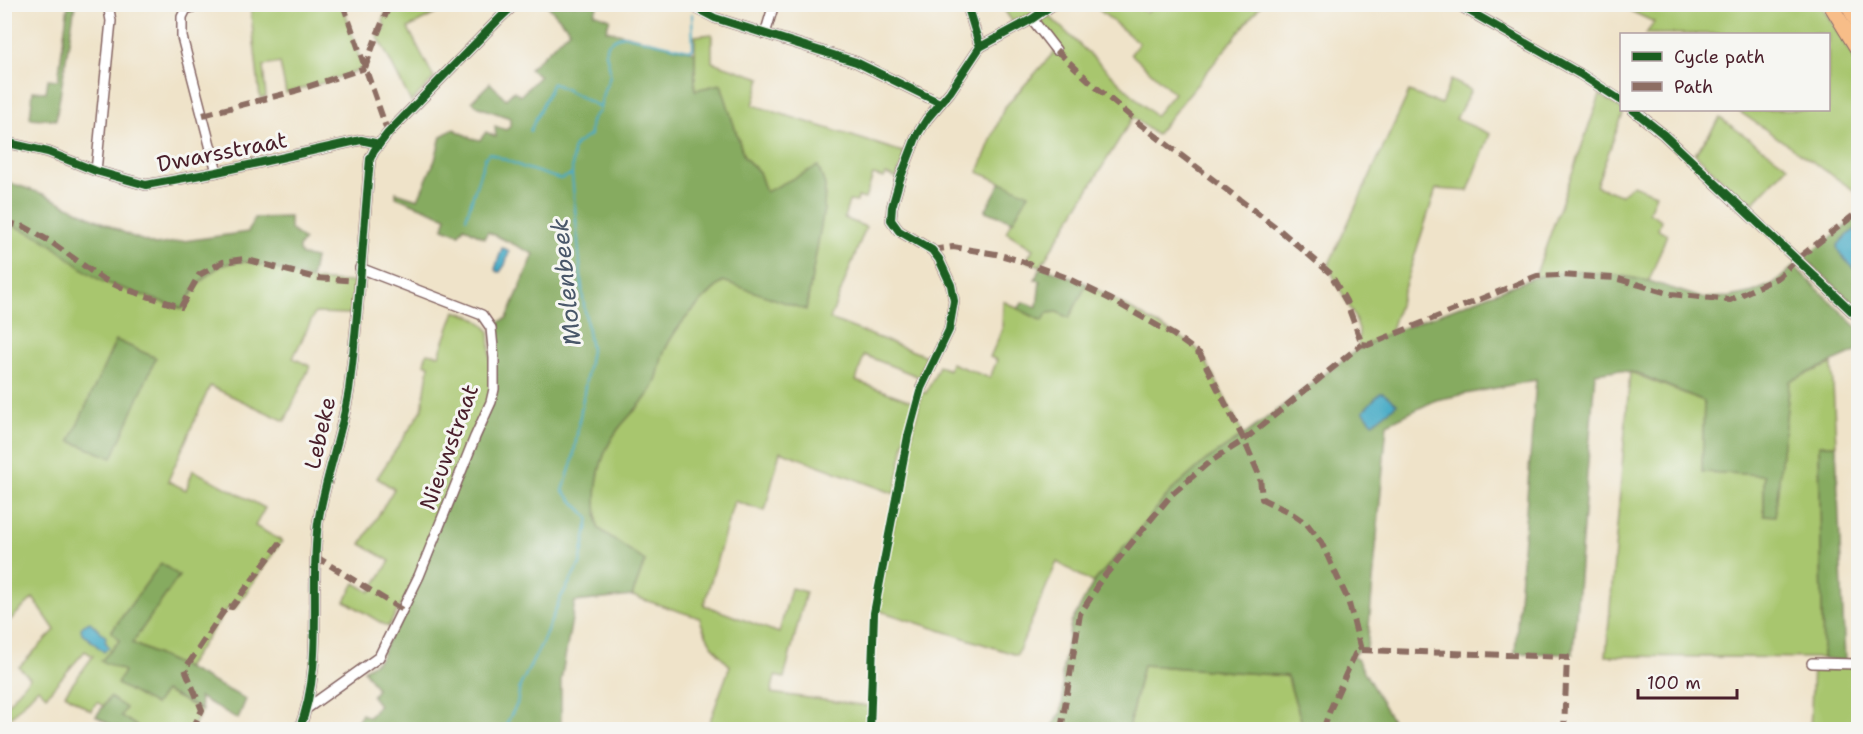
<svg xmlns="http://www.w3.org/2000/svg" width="1863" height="734" font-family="'Shantell Sans',sans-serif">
  <rect width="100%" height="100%" fill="#f6f6f2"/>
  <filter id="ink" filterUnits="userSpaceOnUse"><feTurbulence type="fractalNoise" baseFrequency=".0167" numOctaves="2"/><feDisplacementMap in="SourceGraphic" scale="12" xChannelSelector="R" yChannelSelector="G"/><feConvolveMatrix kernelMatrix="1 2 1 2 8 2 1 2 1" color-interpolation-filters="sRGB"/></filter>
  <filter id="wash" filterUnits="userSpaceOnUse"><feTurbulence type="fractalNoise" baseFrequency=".008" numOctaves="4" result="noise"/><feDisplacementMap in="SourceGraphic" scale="24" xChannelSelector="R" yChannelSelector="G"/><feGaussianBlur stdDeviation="1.35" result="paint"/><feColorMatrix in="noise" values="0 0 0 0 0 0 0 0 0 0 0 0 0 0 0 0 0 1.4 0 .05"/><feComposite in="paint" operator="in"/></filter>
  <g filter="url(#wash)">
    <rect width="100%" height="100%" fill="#efe3c9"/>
    <g fill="#a8c66e" stroke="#79724c" stroke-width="1.5">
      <polygon points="1002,4 1048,5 1015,26 1001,5"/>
      <polygon points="250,5 343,5 363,69 326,82 286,93 280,63 263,66 266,97 260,98"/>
      <polygon points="389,5 452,5 408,28 434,78 411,102 377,35 385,30 383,19"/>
      <polygon points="1093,5 1136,5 1147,13 1153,5 1261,5 1156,135 1133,117 1041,266 1026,261 1033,249 1006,232 1028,194 978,172 1004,108 1057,49 1036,21 1047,14 1155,116 1174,93 1131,54 1139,43"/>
      <polygon points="1618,5 1821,5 1858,64 1858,193 1737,110 1828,110 1828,34 1646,34 1654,22"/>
      <path d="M 712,34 L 712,62 L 761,78 L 753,105 L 906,153 L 896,178 L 886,174 L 884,178 L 873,175 L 865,199 L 858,197 L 857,202 L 849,201 L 844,218 L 866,227 L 830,319 L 931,358 L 922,378 L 864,355 L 856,381 L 914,402 L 905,438 L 895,494 L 780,451 L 765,511 L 734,501 L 704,605 L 779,633 L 791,588 L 806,592 L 784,678 L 775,676 L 771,693 L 868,706 L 868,729 L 707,729 L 730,666 C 716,652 704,637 700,618 L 632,596 L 645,561 L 598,528 C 593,493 597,457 619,428 C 629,415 643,403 652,389 C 659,378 659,362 665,350 C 678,322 700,302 723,281 L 806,309 L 824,209 L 825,185 L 818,166 L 766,193 L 759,172 L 744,157 L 721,85 L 695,90 L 695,36 Z"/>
      <polygon points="1451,80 1471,90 1456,119 1490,134 1468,191 1436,189 1390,333 1358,349 1359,330 1354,316 1328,266 1409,92 1441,104"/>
      <polygon points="1600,95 1624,111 1596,186 1620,195 1633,185 1656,194 1649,212 1661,220 1658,229 1667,234 1649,281 1617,275 1576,271 1535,277"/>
      <polygon points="1720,118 1788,166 1750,206 1695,154"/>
      <path d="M 5,224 C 21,228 35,233 49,243 C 68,256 83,272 104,282 L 183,309 C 195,285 214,260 245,262 C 263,263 290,274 308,279 C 323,282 340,281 355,282 L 352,314 L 315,313 L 293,358 L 310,366 L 285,421 L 210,386 L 168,481 L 186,490 L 193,470 L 265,508 L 255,526 L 282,541 L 234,610 L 228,608 L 186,668 L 132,643 L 179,576 L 161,564 L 111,632 L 120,640 L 124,671 L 202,710 L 192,729 L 141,729 L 121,716 L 109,698 L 103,706 L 97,702 L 91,711 L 65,694 L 93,656 L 85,651 L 46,696 L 38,688 L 5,723 L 5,707 L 30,678 L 19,667 L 55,630 L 33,598 L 5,625 L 4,310 L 8,306 L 4,303 Z"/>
      <polygon points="1087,284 1192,344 1202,354 1244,435 1206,460 1170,492 1134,536 1093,583 1057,562 1017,655 877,610 906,462 922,392 926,393 939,366 949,370 951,363 990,378 997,360 990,357 1002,330 1003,301 1042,321 1047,313 1057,312 1069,318"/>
      <polygon points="455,311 473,317 483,324 489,331 492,385 489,398 412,586 388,627 345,601 355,583 370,592 390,561 361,544 394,489 377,478 422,410 429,365 424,363 427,353 439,355"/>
      <polygon points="1832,364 1836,445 1819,446 1823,658 1606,656 1630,372 1704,401 1702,471 1764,475 1764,515 1775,515 1790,380"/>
      <polygon points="1143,665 1287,676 1304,729 1128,730"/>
      <polygon points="1813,666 1858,666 1858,729 1810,730"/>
    </g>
    <g fill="#86ab61" stroke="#686546" stroke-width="1.5">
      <polygon points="68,5 75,5 56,120 30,118 33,91 46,92 48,79 58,80"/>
      <path d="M 547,5 L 598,5 L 594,13 L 610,19 L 606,30 L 695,52 L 695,90 L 721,84 L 744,157 L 759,172 L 766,192 L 818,166 L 825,185 L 824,209 L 806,310 L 723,281 C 700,302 678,322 665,350 C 659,362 659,379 652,389 C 643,404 629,415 619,428 C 597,457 593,493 598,528 L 645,561 L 632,596 L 575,602 L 561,680 L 561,729 L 351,730 L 362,714 L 369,717 L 379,705 L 372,696 L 377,689 L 364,670 L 380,659 L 496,393 L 493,329 L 497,323 L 507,318 L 534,254 L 488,232 L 484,238 L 464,227 L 459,234 L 443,228 L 446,217 L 396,197 L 396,192 L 418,199 L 435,160 L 441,136 L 454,129 L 471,138 L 480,140 L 486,132 L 496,137 L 495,126 L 506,130 L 510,126 L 510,118 L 479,107 L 472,101 L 490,83 L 506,99 L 514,91 L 520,96 L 540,76 L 529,69 L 570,30 Z"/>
      <polygon points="1001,182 1029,194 1013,221 985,211"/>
      <path d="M 5,183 L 17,185 L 43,194 L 131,236 L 155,245 L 248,232 L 254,218 L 290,217 L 290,229 L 304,240 L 299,247 L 299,251 L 302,255 L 315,258 L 311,279 C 290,274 268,265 247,262 C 217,258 194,285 183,309 L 104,282 C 83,272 68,256 49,243 C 35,233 21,228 5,224 Z"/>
      <polygon points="1858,214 1858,308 1804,257 1842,230"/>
      <polygon points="1041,266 1087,284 1069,318 1057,312 1047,313 1043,321 1018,309 1023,302 1037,307 1040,281 1035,279"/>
      <polygon points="1794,266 1858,328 1858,351 1790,381 1775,516 1764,515 1764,475 1702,472 1704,401 1636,373 1617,370 1595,373 1573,654 1515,653 1536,380 1436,400 1387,424 1367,649 1358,650 1352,657 1357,659 1397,729 1304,729 1287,676 1143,665 1128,729 1049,730 1061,713 1063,698 1062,672 1071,623 1093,583 1134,536 1170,492 1206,460 1244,435 1358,349 1390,333 1535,277 1576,271 1617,275 1649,281 1702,298 1729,297 1753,292 1775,283"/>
      <polygon points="116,340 156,358 112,458 70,441"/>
      <polygon points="1819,445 1836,445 1845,661 1823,658"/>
      <polygon points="161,563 179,576 132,643 186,668 246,699 238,719 199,697 202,710 165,691 155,705 117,684 124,671 101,661 120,640 111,632"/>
      <polygon points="110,697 126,708 121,716 141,729 117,729 96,716"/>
    </g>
    <g fill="#47abc6" stroke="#486578" stroke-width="1.5">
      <path d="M 1858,228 L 1858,272 C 1850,264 1839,256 1837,246 L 1847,235 Z"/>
      <polygon points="502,248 506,249 509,252 505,265 500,272 498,272 495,269"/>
      <polygon points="1380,393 1383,393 1397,404 1373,423 1363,411"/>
      <polygon points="90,622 106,637 105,641 109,647 104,652 82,633 81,628 84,625"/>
    </g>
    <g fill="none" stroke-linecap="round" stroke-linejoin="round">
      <g stroke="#47abc6" stroke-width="2">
        <polyline points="530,131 553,83 600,107"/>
        <polyline points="466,218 485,158 489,153 525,168 560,179 571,175"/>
        <path d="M 503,730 L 517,704 L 520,686 L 542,643 L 560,599 L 580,564 L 589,518 L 563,491 L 573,459 L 591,350 L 583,299 L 572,175 L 573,151 L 576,144 L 590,135 C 590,124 590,118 599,112 C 601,104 602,95 605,88 C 607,83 610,80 610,74 C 610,53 594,47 623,35 L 689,50 L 693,49 L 692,14"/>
      </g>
    </g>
  </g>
  <g filter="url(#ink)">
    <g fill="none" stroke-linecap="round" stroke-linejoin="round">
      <defs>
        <g id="minor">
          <polyline points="203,4 186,9 182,17 182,37 217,172"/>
          <polyline points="688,4 715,18 856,62 940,103"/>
          <polyline points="1457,4 1580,74 1622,101"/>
          <polyline points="1032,19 1056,50"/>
          <polyline points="765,34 774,4"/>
          <polyline points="980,47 1032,19 1054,4"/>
          <polyline points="1633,110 1663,134 1858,317"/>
          <polyline points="4,142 48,152 96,171 146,185 217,172 361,140 379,144"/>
          <polyline points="96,171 111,21 108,4"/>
          <polyline points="921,388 949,330 954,301 951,285 939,259 932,250 899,231 891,220 892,207 900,179 917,135 927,119 950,92 980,47 969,11 966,4"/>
          <polyline points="1812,663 1858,664"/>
          <polyline points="306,709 379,657 419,576 475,437 491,402 494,389 494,358 491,328 482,315 360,268"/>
          <polyline points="4,726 8,730"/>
          <path d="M 299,730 C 325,665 309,591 318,523 C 325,478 342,435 349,390 C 359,313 363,236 370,159 L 374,151 L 388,133 L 500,18 L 515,4"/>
        </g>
        <g id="highway">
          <polyline points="1830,4 1858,50"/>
          <polyline points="1847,4 1858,24"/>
        </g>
      </defs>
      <use href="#minor" stroke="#846462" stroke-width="12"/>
      <use href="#highway" stroke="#846462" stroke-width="16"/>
      <use href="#minor" stroke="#fff" stroke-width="9"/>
      <use href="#highway" stroke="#f7bd88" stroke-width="14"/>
      <g stroke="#8d6e63" stroke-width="6" stroke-dasharray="12 6" stroke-linecap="butt">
        <polyline points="343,4 388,133"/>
        <polyline points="1056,50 1097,88 1140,124 1282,232 1330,273 1346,301 1362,344 1368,345 1537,276 1559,275 1615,278 1671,294 1730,300 1779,277 1797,259 1858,212"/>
        <polyline points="365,68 377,35 390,4"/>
        <polyline points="203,115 295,91 365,68"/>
        <polyline points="4,222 25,227 51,242 101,278 122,288 181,307 199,275 223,262 244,259 316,278 359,281"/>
        <polyline points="932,250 953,247 996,254 1021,261 1065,277 1112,300 1174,335 1200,354 1244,440 1260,477 1262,499 1291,513 1307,524 1321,542 1348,600 1361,650"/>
        <polyline points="315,556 402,610"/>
        <polyline points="1361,650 1567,657 1564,730"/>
        <polyline points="192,730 202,710 185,669 227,606 232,607 283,539"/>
        <polyline points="1061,730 1080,614 1097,588 1097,585 1172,494 1208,463 1244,440 1362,344"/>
        <polyline points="1323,730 1330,710 1355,654 1361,650"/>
      </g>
      <defs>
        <g id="cycleway">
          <polyline points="688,4 715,18 856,62 940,103"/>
          <polyline points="1457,4 1580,74 1622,101"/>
          <polyline points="980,47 1032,19 1054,4"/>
          <polyline points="1633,110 1663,134 1858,317"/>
          <polyline points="4,142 48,152 96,171 146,185 217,172 361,140 379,144"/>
          <path d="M 299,730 C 325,665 309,591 318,523 C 325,478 342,435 349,390 C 359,313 363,236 370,159 L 374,151 L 388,133 L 500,18 L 515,4"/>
          <polyline points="870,730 874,613 908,436 921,388 949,330 954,301 951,285 939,259 932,250 899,231 891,220 892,207 900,179 917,135 927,119 950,92 980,47 969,11 966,4"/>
        </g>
      </defs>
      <use href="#cycleway" stroke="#f6f6f2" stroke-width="11"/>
      <use href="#cycleway" stroke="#1b5e20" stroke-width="8"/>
    </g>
  </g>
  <g text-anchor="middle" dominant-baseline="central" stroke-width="6" stroke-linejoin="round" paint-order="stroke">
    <g font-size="22" fill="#4a1f2b" stroke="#f6f6f2">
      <text transform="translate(222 152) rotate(-11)">Dwarsstraat</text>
      <text transform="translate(320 433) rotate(-77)">Lebeke</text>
      <text transform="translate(449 447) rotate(-70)">Nieuwstraat</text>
    </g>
    <g font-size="24" font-style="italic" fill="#495769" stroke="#f6f6f2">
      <text transform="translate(566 282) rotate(-96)">Molenbeek</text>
    </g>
  </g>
  <rect width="1863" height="734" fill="none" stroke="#f6f6f2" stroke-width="24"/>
  <rect x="1620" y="33" width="210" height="78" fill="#f6f6f2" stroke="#b1a0a2" stroke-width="1.5"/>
  <rect x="1632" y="52" width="30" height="9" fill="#1b5e20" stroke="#b1a0a2" stroke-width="1.5"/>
  <text x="1674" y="63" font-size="18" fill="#4a1f2b">Cycle path</text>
  <rect x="1632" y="82" width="30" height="9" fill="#8d6e63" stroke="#b1a0a2" stroke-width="1.5"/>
  <text x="1674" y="93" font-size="18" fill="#4a1f2b">Path</text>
  <path d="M1638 689v9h99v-9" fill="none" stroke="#4a1f2b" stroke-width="3"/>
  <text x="1647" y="689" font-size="18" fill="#4a1f2b" stroke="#f6f6f2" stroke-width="4.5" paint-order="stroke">100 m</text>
</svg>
